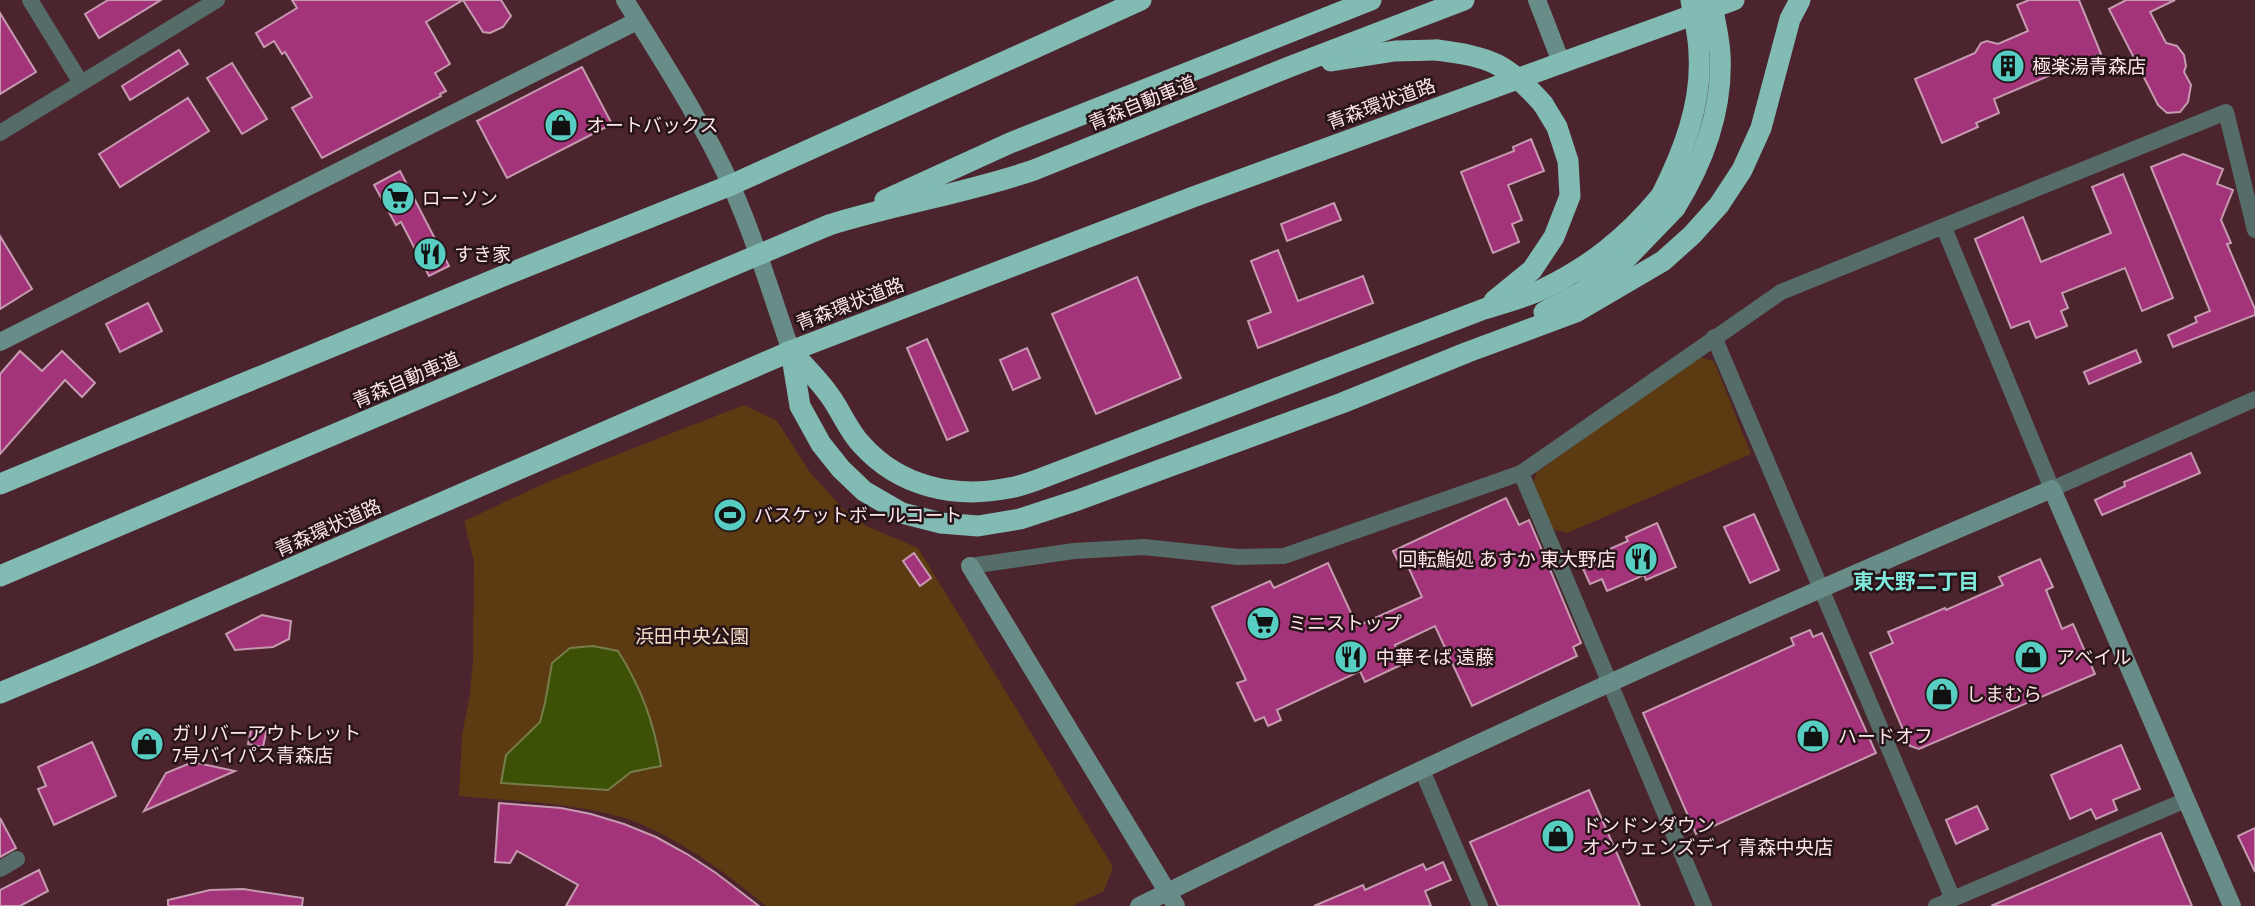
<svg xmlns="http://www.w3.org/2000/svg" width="2255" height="906" font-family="'Roboto Condensed','Noto Sans JP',sans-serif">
  <rect width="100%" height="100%" fill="#4b242d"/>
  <g fill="#5c3a12">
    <polygon points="1699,357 1714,361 1751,454 1567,533 1552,529 1533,484 1537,472"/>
    <path d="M 744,405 L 777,421 L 809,471 L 844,510 L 866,526 L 918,548 L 1113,867 L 1104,891 L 1072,906 L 766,906 C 731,877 692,848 650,828 C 594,802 519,802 459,796 L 462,735 L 470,694 L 473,660 L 474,561 L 464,521 L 552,480 Z"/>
  </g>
  <path fill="#3c5106" stroke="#767d4a" stroke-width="2" d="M 593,646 L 618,651 C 642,689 654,723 661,766 L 631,772 L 608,790 L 501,783 L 506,755 L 540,722 L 545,703 L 552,663 L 570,648 Z"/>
  <g fill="#a3347a" stroke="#c69ab1" stroke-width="2">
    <polygon points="108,0 161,0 99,38 85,14"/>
    <polygon points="292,0 463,0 426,22 450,64 435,73 446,91 440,94 441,96 322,158 292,108 312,97 285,52 282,54 274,41 264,47 256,33 297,8"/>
    <polygon points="463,0 501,0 511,16 503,27 490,33 483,32"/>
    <polygon points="2029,0 2079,0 2101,54 1994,99 1999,113 1976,123 1978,127 1942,143 1915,79 1975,53 1981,43 1987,41 1998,44 2028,31 2017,5"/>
    <polygon points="2126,0 2175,0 2150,12 2166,43 2177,46 2184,55 2186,66 2184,72 2191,85 2188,102 2180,112 2167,113 2158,105 2109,9"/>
    <polygon points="0,13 36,72 0,94"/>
    <polygon points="179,50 188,64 130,100 122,86"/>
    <polygon points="232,63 267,119 242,134 207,78"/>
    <polygon points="582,67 612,124 507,178 477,121"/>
    <polygon points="188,98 209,131 120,187 99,154"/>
    <polygon points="1531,139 1544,171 1508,185 1522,220 1512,224 1519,242 1493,253 1461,172 1514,151 1513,147"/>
    <polygon points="2183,154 2223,169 2217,184 2233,190 2221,220 2231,243 2227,244 2255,309 2255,315 2173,347 2168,335 2197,322 2195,317 2210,311 2151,167"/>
    <polygon points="400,171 449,266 429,276 401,222 396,225 374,185"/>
    <polygon points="2123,174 2173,298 2142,311 2125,268 2062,293 2068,308 2061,311 2067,326 2036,338 2029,321 2011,328 1975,239 2023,217 2041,262 2111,233 2092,187"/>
    <polygon points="1334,203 1341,220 1287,241 1281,224"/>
    <polygon points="0,236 32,289 0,309"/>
    <polygon points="1278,250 1298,301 1363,276 1373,303 1258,348 1248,321 1271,312 1251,261"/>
    <polygon points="1137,277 1181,378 1096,414 1052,314"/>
    <polygon points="148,303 162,331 120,352 106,324"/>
    <polygon points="927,339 968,431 947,440 907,348"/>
    <polygon points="1027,348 1040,378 1013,390 1000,360"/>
    <polygon points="2136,350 2141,362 2089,384 2084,372"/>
    <polygon points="20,351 42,371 62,351 95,383 82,397 65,380 0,454 0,374"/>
    <polygon points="2191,453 2200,473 2102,515 2095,500 2125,486 2124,482"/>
    <polygon points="1506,498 1519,525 1529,520 1538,541 1581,643 1573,647 1577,656 1472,706 1435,626 1395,645 1397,651 1395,652 1401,665 1365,682 1360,671 1277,710 1281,720 1268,726 1264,717 1255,721 1237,683 1246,680 1212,607 1270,581 1274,588 1328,563 1357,626 1422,597 1406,562 1400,565 1393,551"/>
    <polygon points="1754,514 1779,570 1750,583 1724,527"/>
    <polygon points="1657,523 1676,567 1646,580 1644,575 1607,591 1602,579 1590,584 1580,562 1628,541 1626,537"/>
    <polygon points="914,553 931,578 920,586 903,561"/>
    <polygon points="2040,559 2053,587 2046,590 2062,629 2073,624 2095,674 1919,749 1910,746 1870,653 1893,643 1888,632 1945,608 1946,610 2003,585 1999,577"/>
    <polygon points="262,615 291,621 289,639 273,647 235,650 226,634"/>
    <polygon points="1810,630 1813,637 1822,633 1876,753 1696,834 1643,713 1794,645 1791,638"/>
    <polygon points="252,725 267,728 263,747 248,744"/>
    <polygon points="92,742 116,796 54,825 38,789 46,786 38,767"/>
    <polygon points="2121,745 2140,789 2113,800 2117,810 2096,819 2091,809 2070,819 2051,775"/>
    <polygon points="193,762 235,771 144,811 166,773"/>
    <polygon points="1589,790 1640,906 1498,906 1470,842"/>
    <polygon points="499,803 561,808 591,814 624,824 656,837 687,854 716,873 759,906 566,906 578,885 517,851 510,863 495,862"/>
    <polygon points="1977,806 1988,829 1956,844 1946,820"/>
    <polygon points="0,818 16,848 0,857"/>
    <polygon points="2255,828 2255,872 2238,836"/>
    <polygon points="2161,833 2192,906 1991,906 2146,839"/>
    <polygon points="1443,862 1451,880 1425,891 1431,906 1314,906 1363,885 1365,890 1423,864 1426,870"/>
    <polygon points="39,870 48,891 20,906 0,906 0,890"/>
    <polygon points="243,889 303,898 302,906 168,906 168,900 210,890"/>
  </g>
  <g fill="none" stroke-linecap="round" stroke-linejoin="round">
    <g stroke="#556c69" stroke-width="16">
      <polyline points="30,0 81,83"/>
      <polyline points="0,133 217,0"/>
      <polyline points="1944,228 2052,489 2255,399"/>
      <polyline points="1714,337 1953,899"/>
      <polyline points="1521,473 1704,906"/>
      <polyline points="970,566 1074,551 1144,547 1238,557 1284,556 1521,473 1781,292 2226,112 2255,230"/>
      <polyline points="1422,770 1480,906"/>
      <polyline points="0,869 17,859"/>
      <polyline points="1936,906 2186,800"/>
    </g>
    <g stroke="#688c87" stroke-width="18">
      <path d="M 625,0 C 662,60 702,121 731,185 C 755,239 772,296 791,351"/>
      <polyline points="1537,0 1561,62"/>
      <polyline points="0,342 637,21"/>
      <polyline points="970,566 1176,906"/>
      <path d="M 1139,906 C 1439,757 1744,620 2052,489 L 2232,906"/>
    </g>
    <g stroke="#81bbb3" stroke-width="21">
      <polyline points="1331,61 1395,51 1437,50"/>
      <polyline points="885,200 1010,143 1371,0"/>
      <path d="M 829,225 C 896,204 967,193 1034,170 L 1289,67 L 1464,0"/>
      <polyline points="1494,301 1532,270 1554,237 1570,196 1568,161 1557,127 1543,104"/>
      <polyline points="1544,312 1582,292 1619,266 1675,208"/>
      <polyline points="791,351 800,406 821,444 841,469 864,491 902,513 941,523 978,526 1020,519 1078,500 1342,403 1468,352 1576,312 1663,261 1692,235 1719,205 1742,170 1761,128 1790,19 1800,0"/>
      <path d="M 791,351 C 804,366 819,380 830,396 C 841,411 849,432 862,445 C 900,487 955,499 1009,488 C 1023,486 1037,480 1050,475 L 1484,309 C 1503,303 1523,298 1541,290 C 1590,267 1627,237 1661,196"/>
      <polyline points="0,484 508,274 731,185 1141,0"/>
      <polyline points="0,576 668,293"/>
      <polyline points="0,693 91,655 791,351 1193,197 1734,0"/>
    </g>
    <g stroke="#81bbb3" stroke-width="21">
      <path d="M 1437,50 C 1490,57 1507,63 1543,104"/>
      <path d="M 1661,196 C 1683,153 1702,104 1699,54 C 1699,36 1694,18 1691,0"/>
      <path d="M 1675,208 C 1704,161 1723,109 1720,54 C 1719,36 1714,17 1711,0"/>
      <polyline points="668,293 829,225"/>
    </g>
  </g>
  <defs>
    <symbol id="building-disc" viewBox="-11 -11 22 22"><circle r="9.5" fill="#57cec1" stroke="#261418"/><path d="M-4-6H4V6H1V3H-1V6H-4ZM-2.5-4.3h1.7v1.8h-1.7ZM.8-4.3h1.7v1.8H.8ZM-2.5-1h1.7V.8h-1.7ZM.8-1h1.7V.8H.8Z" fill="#111"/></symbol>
    <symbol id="shop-disc" viewBox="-11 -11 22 22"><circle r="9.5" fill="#57cec1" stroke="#261418"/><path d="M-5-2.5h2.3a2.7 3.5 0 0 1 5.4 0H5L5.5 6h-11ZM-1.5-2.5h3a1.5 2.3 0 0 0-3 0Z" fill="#111"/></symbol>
    <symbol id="supermarket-disc" viewBox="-11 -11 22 22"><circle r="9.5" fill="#57cec1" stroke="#261418"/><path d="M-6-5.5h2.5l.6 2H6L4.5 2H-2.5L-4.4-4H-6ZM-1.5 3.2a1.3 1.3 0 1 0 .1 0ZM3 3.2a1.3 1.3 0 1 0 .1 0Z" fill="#111"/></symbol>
    <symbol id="restaurant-disc" viewBox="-11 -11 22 22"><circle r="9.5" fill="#57cec1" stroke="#261418"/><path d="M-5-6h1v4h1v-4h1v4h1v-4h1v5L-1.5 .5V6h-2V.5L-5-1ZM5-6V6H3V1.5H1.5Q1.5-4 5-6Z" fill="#111"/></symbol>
    <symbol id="stadium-disc" viewBox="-11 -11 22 22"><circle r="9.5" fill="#57cec1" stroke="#261418"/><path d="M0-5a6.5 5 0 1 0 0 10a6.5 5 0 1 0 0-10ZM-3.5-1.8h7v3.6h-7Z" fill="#111"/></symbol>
  </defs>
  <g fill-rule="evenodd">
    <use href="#building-disc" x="1989" y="47" width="38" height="38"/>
    <use href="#shop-disc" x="542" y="106" width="38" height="38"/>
    <use href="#supermarket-disc" x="379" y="179" width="38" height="38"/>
    <use href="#restaurant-disc" x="411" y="235" width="38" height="38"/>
    <use href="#stadium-disc" x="711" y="496" width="38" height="38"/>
    <use href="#restaurant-disc" x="1622" y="540" width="38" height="38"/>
    <use href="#supermarket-disc" x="1244" y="604" width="38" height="38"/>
    <use href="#restaurant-disc" x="1332" y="638" width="38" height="38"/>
    <use href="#shop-disc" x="2012" y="638" width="38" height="38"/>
    <use href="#shop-disc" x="1923" y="675" width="38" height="38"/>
    <use href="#shop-disc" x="1794" y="717" width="38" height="38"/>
    <use href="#shop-disc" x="128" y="725" width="38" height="38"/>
    <use href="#shop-disc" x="1539" y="817" width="38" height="38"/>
  </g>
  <g text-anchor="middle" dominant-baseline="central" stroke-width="5" stroke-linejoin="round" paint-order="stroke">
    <g font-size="19" fill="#fee3e8" stroke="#261418" text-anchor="start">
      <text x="2032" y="66">極楽湯青森店</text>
      <text x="586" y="125">オートバックス</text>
      <text x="422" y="198">ローソン</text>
      <text x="454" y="254">すき家</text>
      <text x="754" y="515">バスケットボールコート</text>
      <text x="1616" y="559" text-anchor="end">回転鮨処 あすか 東大野店</text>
      <text x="1288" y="623">ミニストップ</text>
      <text x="1376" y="657">中華そば 遠藤</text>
      <text x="2056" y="657">アベイル</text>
      <text x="1966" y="694">しまむら</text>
      <text x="172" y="733">ガリバーアウトレット<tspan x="172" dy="22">7号バイパス青森店</tspan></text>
      <text x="1838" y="736">ハードオフ</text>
      <text x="1582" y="825">ドンドンダウン<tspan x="1582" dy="22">オンウェンズデイ 青森中央店</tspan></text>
    </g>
    <g font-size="19" fill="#fee3e8" stroke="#261418">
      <text transform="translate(1142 103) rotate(-22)">青森自動車道</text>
      <text transform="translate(1381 104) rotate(-20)">青森環状道路</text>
      <text transform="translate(850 304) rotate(-21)">青森環状道路</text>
      <text transform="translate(406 380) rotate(-23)">青森自動車道</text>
      <text transform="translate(328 528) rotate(-24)">青森環状道路</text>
    </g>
    <g font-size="19" fill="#f6dec9" stroke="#261418">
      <text x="692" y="636">浜田中央公園</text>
    </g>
    <g font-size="21" font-weight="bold" fill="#7fe9dc" stroke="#261418">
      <text x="1916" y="582">東大野二丁目</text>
    </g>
  </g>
</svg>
